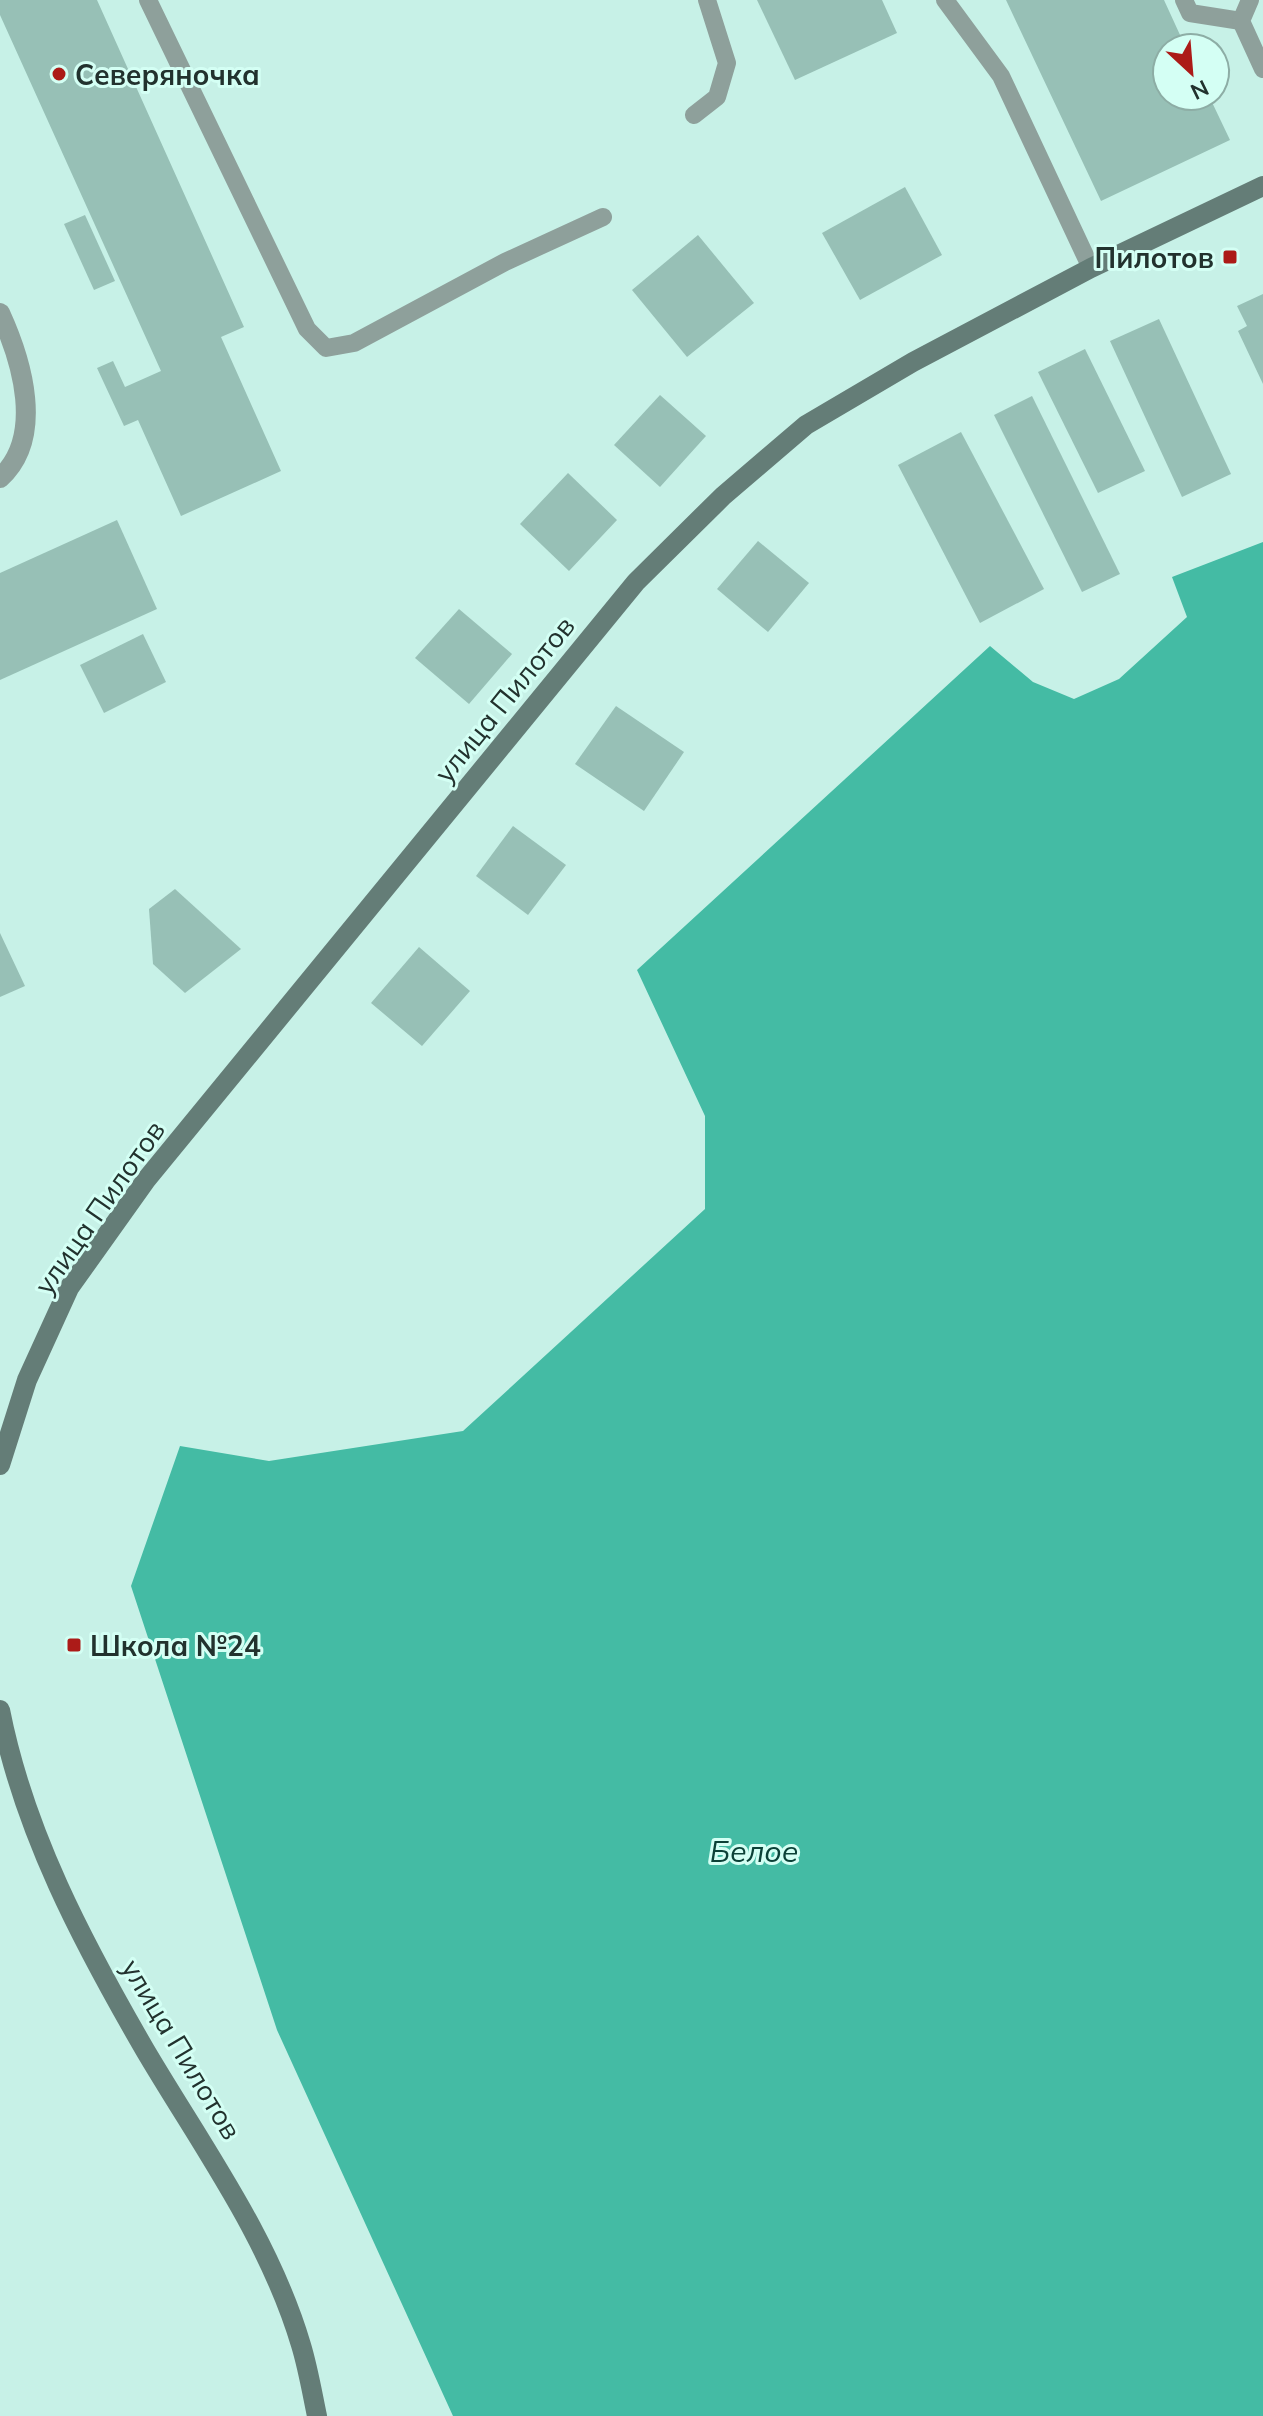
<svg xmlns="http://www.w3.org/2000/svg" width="1263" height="2416" font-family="Mulish,sans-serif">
  <rect width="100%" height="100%" fill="#c7f1e7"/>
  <polygon fill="#44bba4" points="1263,542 1263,2416 453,2416 277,2030 131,1586 180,1446 269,1461 463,1431 705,1209 705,1116 637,970 990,646 1033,682 1074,699 1119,679 1187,617 1172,577"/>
  <g fill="#97c0b6">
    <polygon points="0,0 97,0 244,327 221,337 281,471 181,516 138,420 124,426 97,368 113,361 125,387 161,371 0,15"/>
    <polygon points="757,0 882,0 897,33 795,80"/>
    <polygon points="1006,0 1164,0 1186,48 1167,48 1167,96 1209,96 1230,140 1101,201"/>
    <polygon points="905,187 942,255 860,300 822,233"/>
    <polygon points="85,215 115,281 94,290 64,224"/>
    <polygon points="698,235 754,303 687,357 632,290"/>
    <polygon points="1263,294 1263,384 1238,331 1247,326 1237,306"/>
    <polygon points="1159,319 1231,474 1182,497 1110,341"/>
    <polygon points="1085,349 1145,471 1098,493 1038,372"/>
    <polygon points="660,395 706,436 660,487 614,445"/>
    <polygon points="1032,396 1120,574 1082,592 994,415"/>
    <polygon points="961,432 1044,589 980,623 898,465"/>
    <polygon points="568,473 617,520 569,571 520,524"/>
    <polygon points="117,520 157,609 0,680 0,573"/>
    <polygon points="758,541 809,583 768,632 717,589"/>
    <polygon points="459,609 512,654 469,704 415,658"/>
    <polygon points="143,634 166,682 104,713 80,665"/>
    <polygon points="616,706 684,752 644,811 575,764"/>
    <polygon points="513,826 566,865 528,915 476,876"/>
    <polygon points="175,889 241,949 185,993 153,964 149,909"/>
    <polygon points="0,933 25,986 0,997"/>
    <polygon points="419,947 470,991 422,1046 371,1003"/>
  </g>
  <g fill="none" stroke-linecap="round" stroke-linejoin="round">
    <g stroke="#8ea09b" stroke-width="18">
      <polyline points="148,0 307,329 326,348 354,343 505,262 603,217"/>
      <polyline points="945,0 1001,76 1091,268"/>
      <polyline points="1184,0 1190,13 1241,21"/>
      <polyline points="1250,0 1241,21 1263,69"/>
      <polyline points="694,115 717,97 727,63 707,0"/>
    </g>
    <path stroke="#8ea09b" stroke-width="20" d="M 0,313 C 22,361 45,437 0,478"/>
    <g stroke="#647d77" stroke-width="20">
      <polyline points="0,1465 27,1380 69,1288 146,1180 636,582 723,496 806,425 913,362 1091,268 1263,186"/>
      <path d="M 0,1710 C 24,1832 83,1943 145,2050 C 201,2145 269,2237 301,2345 C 308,2368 312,2392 317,2416"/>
    </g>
  </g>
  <g fill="#ac1b18" stroke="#d4fff4" stroke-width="3">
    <circle cx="59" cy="74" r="8"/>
    <rect x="1222" y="249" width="16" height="16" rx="4"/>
    <rect x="66" y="1637" width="16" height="16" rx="4"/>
  </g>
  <g text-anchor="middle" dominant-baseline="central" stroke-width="6" stroke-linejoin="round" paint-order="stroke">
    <g font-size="28" font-weight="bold" fill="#22322e" stroke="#d4fff4" text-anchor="start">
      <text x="75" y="74">Северяночка</text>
      <text x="1214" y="257" text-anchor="end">Пилотов</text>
      <text x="90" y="1645">Школа №24</text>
    </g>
    <g font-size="28" fill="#22322e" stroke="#d4fff4">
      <text transform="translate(504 699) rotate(-51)">улица Пилотов</text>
      <text transform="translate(99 1207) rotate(-55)">улица Пилотов</text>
      <text transform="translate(182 2049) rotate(59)">улица Пилотов</text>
    </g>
    <g font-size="30" font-style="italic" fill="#0b4137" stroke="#d4fff4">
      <text x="754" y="1851">Белое</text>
    </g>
  </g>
  <g transform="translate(1191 72) rotate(154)"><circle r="38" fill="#d4fff4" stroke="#8dada5" stroke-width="2"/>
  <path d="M0-6L14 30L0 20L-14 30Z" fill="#ac1b18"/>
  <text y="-12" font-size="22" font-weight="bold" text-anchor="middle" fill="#22322e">N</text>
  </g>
</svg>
